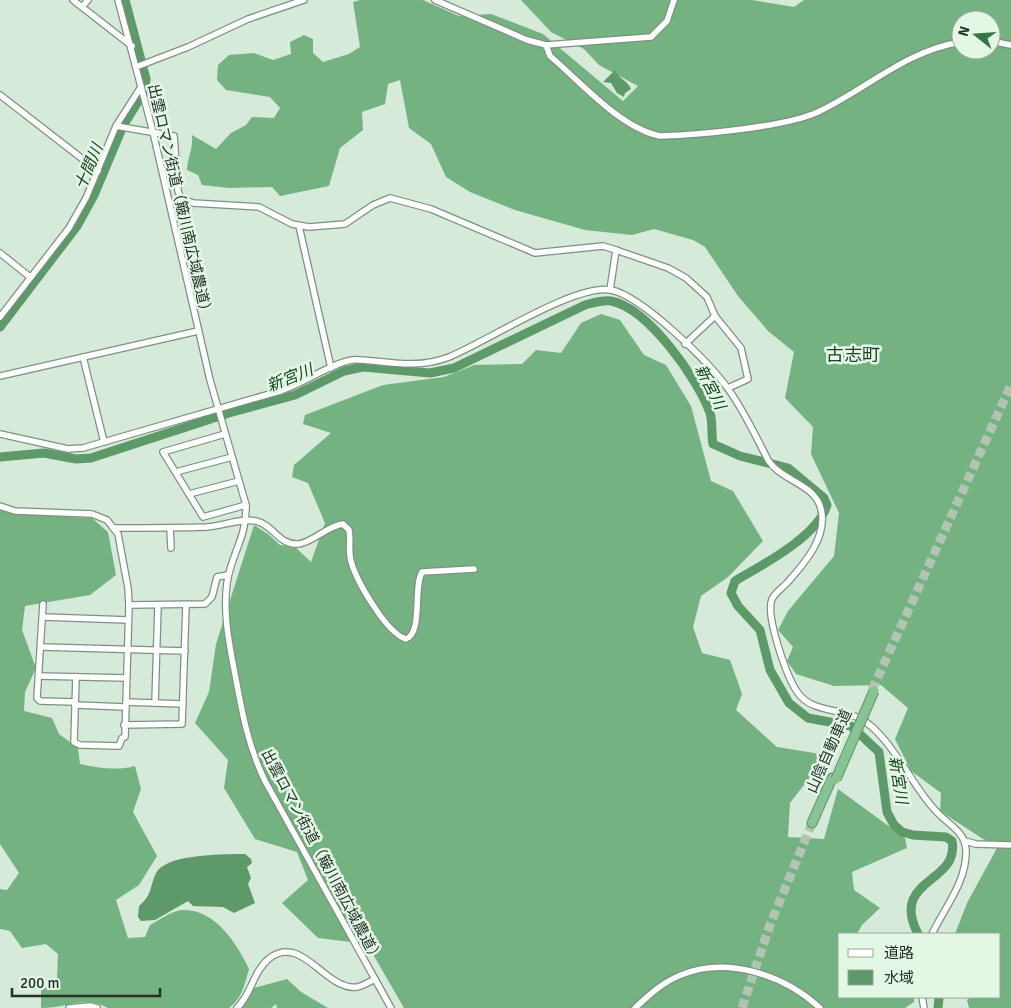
<svg xmlns="http://www.w3.org/2000/svg" width="1011" height="1008" font-family="Signika,'Noto Sans JP',sans-serif">
  <rect width="100%" height="100%" fill="#d5ead8"/>
  <g fill="#75b281" fill-rule="evenodd">
    <path d="M 360,0 L 423,0 L 459,16 L 491,14 L 543,34 L 623,101 L 638,86 L 599,65 L 584,49 L 551,32 L 521,0 L 752,0 L 794,7 L 804,0 L 1011,0 L 1011,1008 L 969,1008 L 967,1000 L 970,997 L 1000,997 L 1000,934 L 955,934 L 967,903 L 997,848 L 940,811 L 941,793 L 911,771 L 895,739 L 908,708 L 881,685 L 834,686 L 796,674 L 787,661 L 793,647 L 778,630 L 788,611 L 834,556 L 839,513 L 811,454 L 813,427 L 785,398 L 794,352 L 768,331 L 738,296 L 705,247 L 693,240 L 654,229 L 632,235 L 585,230 L 515,210 L 470,192 L 446,177 L 431,144 L 409,128 L 400,80 L 388,84 L 385,104 L 362,112 L 363,130 L 340,148 L 329,186 L 280,196 L 272,187 L 229,188 L 202,185 L 198,175 L 187,170 C 188,155 193,151 192,135 L 216,149 L 231,133 L 246,125 L 252,117 L 274,118 L 280,108 L 270,97 L 226,90 L 217,80 L 218,65 L 229,55 L 254,53 L 273,60 L 291,54 L 290,42 L 304,35 L 313,39 L 313,53 L 323,62 L 349,54 L 360,47 L 353,2 ZM 961,20 L 991,20 L 991,50 L 961,50 Z"/>
    <polygon points="601,314 620,320 644,355 666,365 691,406 711,481 733,491 763,541 728,577 701,596 693,627 702,653 730,660 742,694 736,710 777,747 827,755 790,803 788,837 824,839 838,789 905,838 907,848 852,872 854,890 880,908 862,925 857,934 840,934 840,997 914,997 914,1002 905,1008 404,1008 367,944 318,938 282,903 308,880 297,852 255,839 224,788 228,760 195,723 209,692 216,644 254,525 268,534 280,545 295,547 311,562 325,523 308,483 292,477 294,465 331,433 303,424 305,415 383,385 444,377 474,365 522,364 536,350 561,353 581,323"/>
    <path d="M 0,509 L 14,514 L 92,518 L 108,532 L 116,575 L 90,595 L 25,606 L 22,630 L 36,668 L 25,692 L 24,711 L 52,718 L 59,734 L 78,748 L 80,764 C 98,768 117,771 135,766 L 141,789 L 133,812 L 157,856 L 139,885 L 116,900 L 128,938 L 145,937 L 150,925 C 159,920 172,911 182,910 C 214,908 237,943 249,969 C 245,983 242,999 229,1008 L 108,1008 C 82,995 68,1008 41,1008 L 41,991 L 57,980 L 58,954 L 46,944 L 22,948 L 10,931 L 0,929 L 0,889 L 7,890 L 19,873 L 0,844 Z"/>
    <polygon points="287,979 301,992 328,1008 277,1008 276,1004 271,1008 242,1008 254,988"/>
  </g>
  <g fill="#5d9969">
    <path d="M 615,70 C 618,78 628,81 631,89 L 625,93 L 624,97 L 617,93 L 611,83 L 603,82 Z"/>
    <path d="M 233,854 L 245,854 L 251,859 L 252,863 L 247,867 L 251,878 L 248,884 L 255,903 L 234,913 L 223,907 L 193,906 L 188,901 L 155,920 L 141,921 L 138,917 L 139,906 C 153,894 149,888 156,873 C 166,855 214,855 233,854 Z"/>
  </g>
  <g fill="none" stroke-linecap="round" stroke-linejoin="round">
    <g stroke="#5d9969" stroke-width="9">
      <polyline points="0,327 77,226 94,195 123,126 144,92 146,79 125,0"/>
      <path d="M 0,457 L 44,453 L 76,459 L 91,458 L 229,413 L 295,395 L 344,371 L 363,367 L 430,373 L 454,368 L 585,305 C 593,303 602,300 611,301 C 648,308 698,379 710,413 C 713,422 711,434 713,444 L 740,456 L 788,468 L 824,498 L 827,505 C 817,537 762,565 735,581 L 731,593 L 738,606 L 760,630 L 770,670 L 789,703 L 808,718 L 851,726 L 879,752 L 887,812 L 894,825 L 902,832 L 913,835 L 946,837 L 952,841 C 960,884 889,878 918,934"/>
      <polyline points="938,1008 939,997"/>
    </g>
    <g stroke="#b2c5b5" stroke-width="9" stroke-dasharray="9 4.5" stroke-linecap="butt">
      <polyline points="872,690 1011,385"/>
      <polyline points="742,1008 770,925 812,823"/>
    </g>
    <defs>
      <g id="minor">
        <polyline points="73,0 132,46"/>
        <path d="M 118,0 L 153,132 L 210,380 L 246,505 C 247,538 231,554 227,583 C 223,614 229,643 235,674 C 242,712 248,746 265,781 L 391,1008"/>
        <polyline points="435,0 527,40 546,45 651,37 667,21 674,0"/>
        <polyline points="82,7 88,0"/>
        <polyline points="991,41 1011,45"/>
        <path d="M 546,45 L 550,56 C 581,82 620,128 660,136 C 699,135 785,127 818,112 C 867,89 905,51 961,42"/>
        <polyline points="136,67 188,47 248,19 304,0"/>
        <polyline points="0,95 98,171"/>
        <polyline points="116,126 174,136 178,191 181,198 193,203 259,207 292,224 309,227 345,224 373,205 390,198 431,209 535,253 603,246 616,250 668,268 686,278 707,297 715,316 741,348 748,379 728,388"/>
        <polyline points="299,226 331,368"/>
        <polyline points="0,253 30,277"/>
        <polyline points="610,290 616,250"/>
        <polyline points="0,317 69,228 86,198 116,126 141,87"/>
        <polyline points="685,344 715,316"/>
        <polyline points="83,357 104,442"/>
        <polyline points="0,376 198,331"/>
        <path d="M 0,434 L 68,449 L 83,448 C 148,429 214,410 280,391 C 303,384 329,364 352,360 C 358,359 366,361 373,361 C 400,364 423,367 449,357 C 488,341 574,284 611,290 C 642,296 710,363 729,390 C 744,411 755,435 767,458 C 779,481 815,483 821,509 C 828,537 804,564 787,583 C 782,588 775,593 772,599 C 765,615 787,678 798,693 C 812,713 841,708 861,719 C 892,736 914,792 942,817 C 953,827 965,834 966,850 C 967,881 945,907 932,934"/>
        <polyline points="225,434 163,452 203,517 246,505"/>
        <polyline points="176,472 232,457"/>
        <polyline points="189,494 239,481"/>
        <polyline points="0,506 15,511 92,514 107,520 118,534 128,588 129,605 125,737 122,738 119,746 80,745 74,742 76,677"/>
        <path d="M 115,528 C 146,528 177,528 207,527 C 224,526 239,518 256,521 C 274,525 278,545 298,544 C 312,543 327,526 343,524 L 349,530 C 351,540 348,551 351,561 C 356,580 386,633 406,639 C 423,633 413,587 422,572 L 474,569"/>
        <polyline points="170,528 171,548"/>
        <polyline points="43,604 37,698 40,701 75,702"/>
        <polyline points="129,605 205,604 212,597 217,577 228,575"/>
        <polyline points="43,617 128,620"/>
        <polyline points="41,647 185,651"/>
        <polyline points="39,676 126,678"/>
        <polyline points="126,702 183,704"/>
        <polyline points="155,703 158,605"/>
        <polyline points="75,705 125,707"/>
        <polyline points="124,725 182,724 186,605"/>
        <polyline points="965,841 976,844 1011,845"/>
        <polyline points="922,997 924,1008"/>
        <polyline points="69,1008 90,1006 97,1008"/>
        <path d="M 237,1008 C 252,994 253,970 271,957 C 303,935 326,991 357,987 C 363,986 369,982 375,979"/>
        <path d="M 635,1008 C 649,995 663,982 681,975 C 728,956 784,975 820,1008"/>
      </g>
      <polyline id="highway" points="812,823 832,778"/>
    </defs>
    <use href="#minor" stroke="#7e9181" stroke-width="8"/>
    <use href="#highway" stroke="#66906e" stroke-width="11"/>
    <use href="#minor" stroke="#fff" stroke-width="5.5"/>
    <use href="#highway" stroke="#88c493" stroke-width="9"/>
    <defs>
      <polyline id="highway-bridge" points="836,779 874,691"/>
    </defs>
    <use href="#highway-bridge" stroke="#66906e" stroke-width="11" stroke-linecap="butt"/>
    <use href="#highway-bridge" stroke="#88c493" stroke-width="9"/>
  </g>
  <g text-anchor="middle" dominant-baseline="central" stroke-width="5" stroke-linejoin="round" paint-order="stroke">
    <g font-size="15" fill="#273029" stroke="#e2f8e5">
      <text transform="translate(180 201) rotate(77)">出雲ロマン街道（簸川南広域農道）</text>
      <text transform="translate(829 751) rotate(-66)">山陰自動車道</text>
      <text transform="translate(322 856) rotate(62)">出雲ロマン街道（簸川南広域農道）</text>
    </g>
    <g font-size="16" font-style="italic" fill="#174424" stroke="#e2f8e5">
      <text transform="translate(89 167) rotate(-67)">十間川</text>
      <text transform="translate(290 378) rotate(-22)">新宮川</text>
      <text transform="translate(710 387) rotate(63)">新宮川</text>
      <text transform="translate(898 780) rotate(81)">新宮川</text>
    </g>
    <g font-size="18" fill="#293a2c" stroke="#e2f8e5">
      <text x="853" y="355">古志町</text>
    </g>
  </g>
  <rect x="838" y="933" width="162" height="65" fill="#e2f8e5" stroke="#97a89a"/>
  <rect x="848" y="949" width="25" height="8" fill="#ffffff" stroke="#97a89a"/>
  <text x="884" y="958" font-size="15" fill="#273029">道路</text>
  <rect x="848" y="970" width="25" height="15" fill="#5d9969" stroke="#97a89a"/>
  <text x="884" y="983" font-size="15" fill="#273029">水域</text>
  <g transform="translate(976 35) rotate(287)"><circle r="24" fill="#e2f8e5" stroke="#97a89a"/>
  <path d="M0-4L9 19L0 12L-9 19Z" fill="#307743"/>
  <text y="-8" font-size="14" font-weight="bold" text-anchor="middle" fill="#273029">N</text>
  </g>
  <path d="M12 988v8h148v-8" fill="none" stroke="#273029" stroke-width="2.5"/>
  <text x="20" y="988" font-size="15" fill="#273029" stroke="#e2f8e5" stroke-width="4" paint-order="stroke">200 m</text>
</svg>
